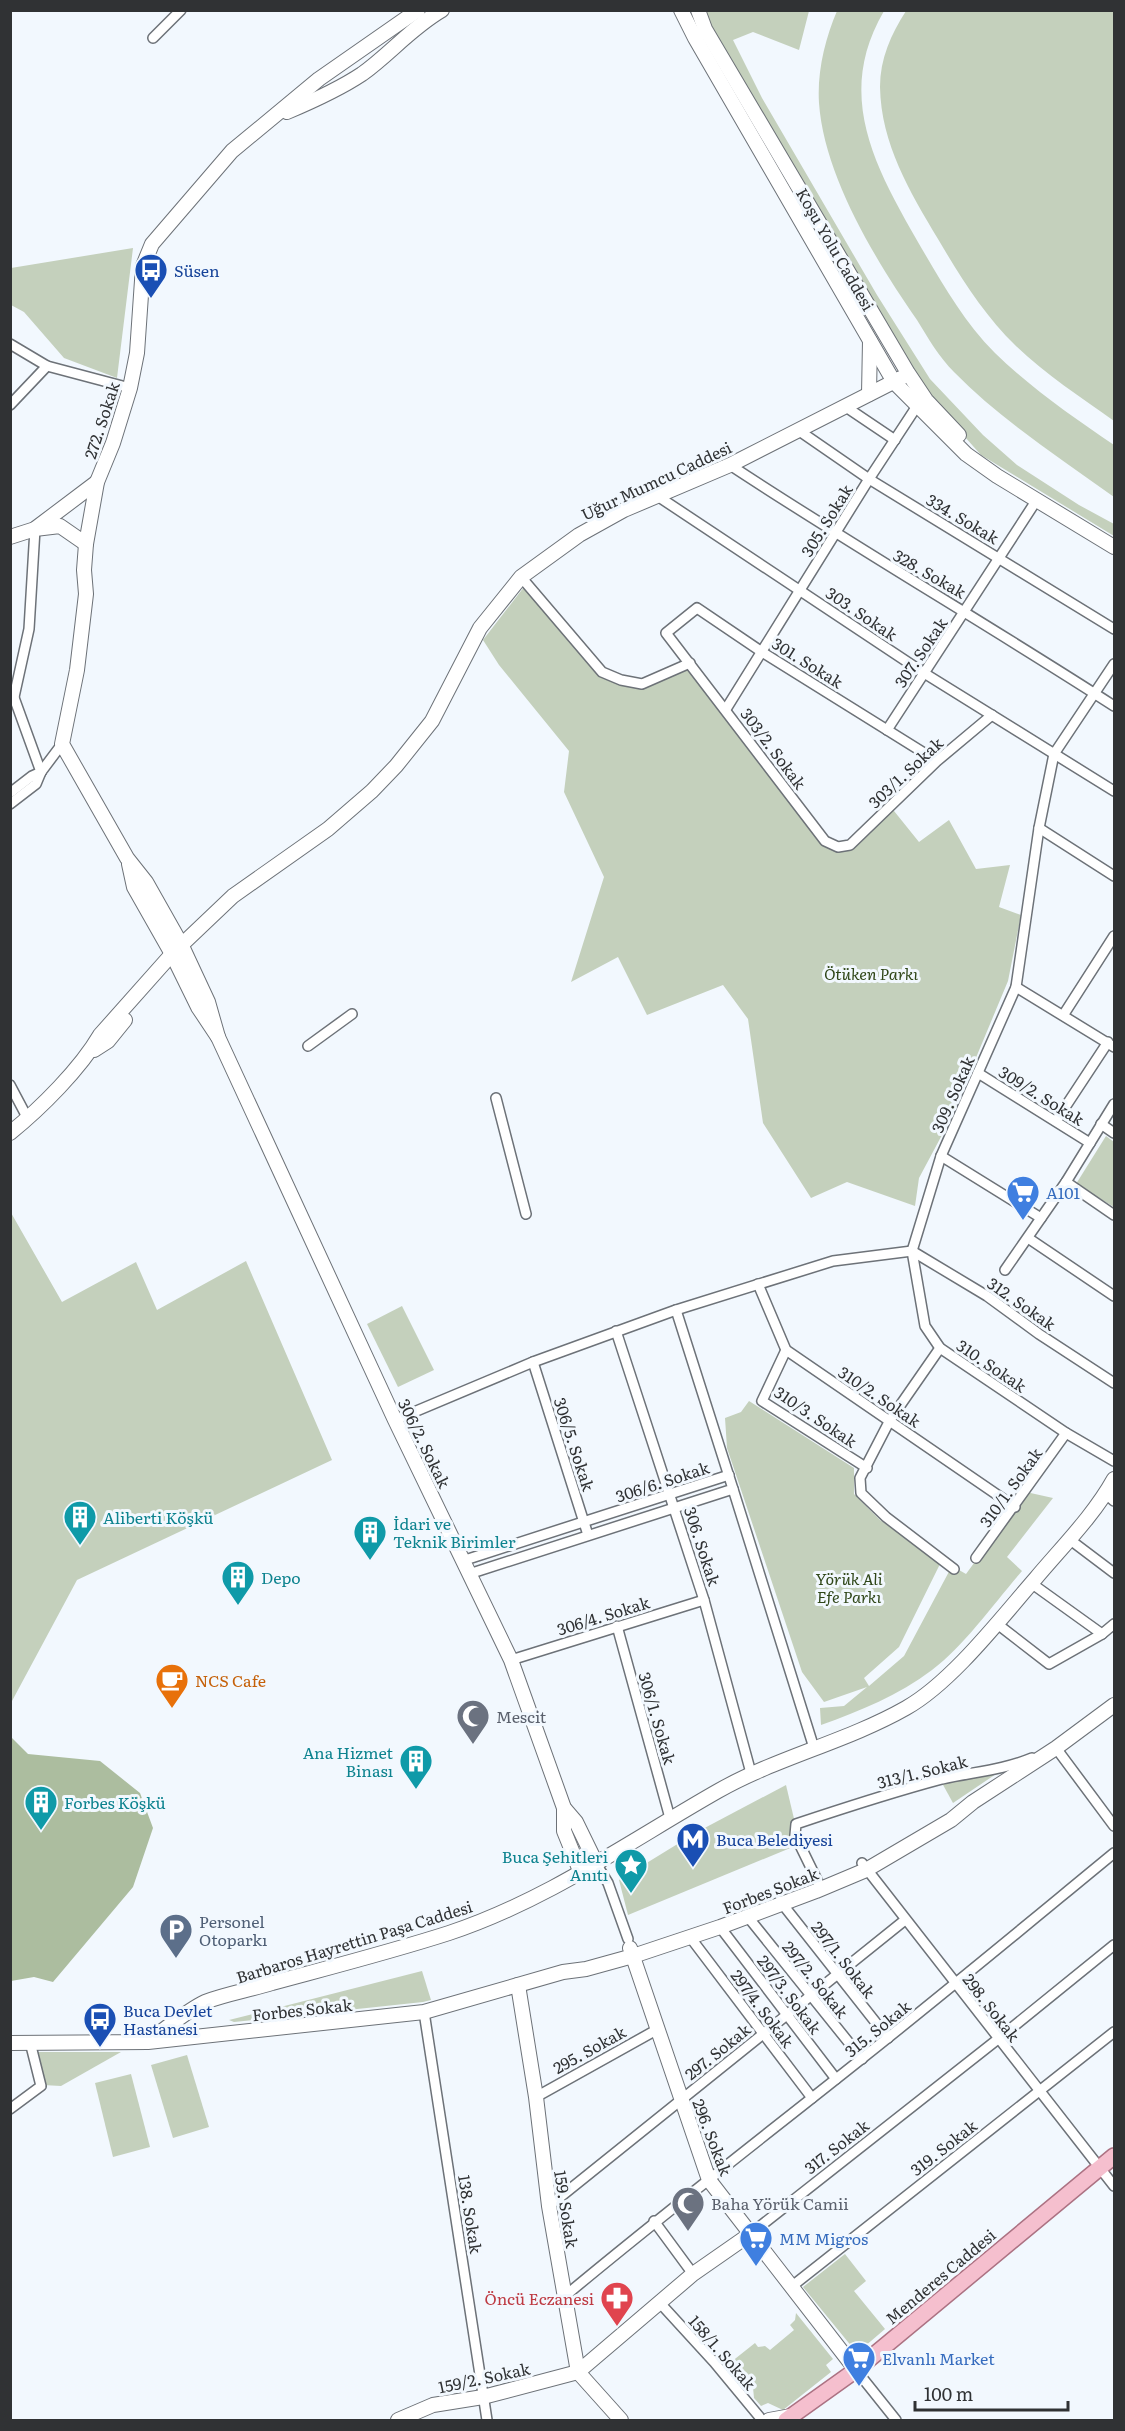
<svg xmlns="http://www.w3.org/2000/svg" width="1125" height="2431" font-family="Literata,serif">
  <rect width="100%" height="100%" fill="#f2f8fe"/>
  <g fill="#c4d0bc">
    <polygon points="703,11 809,11 799,50 753,32 733,40 762,98 877,295 930,379 983,435 1017,465 1079,505 1114,524 1114,536 981,455 940,409 912,370 710,26"/>
    <path d="M 837,11 L 884,11 C 833,98 878,172 922,249 C 944,286 964,322 995,353 C 1031,388 1073,417 1114,445 L 1114,497 C 1060,458 1001,420 954,372 C 939,357 928,338 917,320 C 876,261 824,176 819,103 C 817,72 825,39 837,11 Z"/>
    <path d="M 906,11 L 1114,11 L 1114,421 C 1082,398 1045,374 1016,346 C 984,315 961,278 938,239 C 910,192 881,144 880,87 C 880,59 891,34 906,11 Z"/>
    <polygon points="133,248 117,378 64,358 24,312 11,305 11,268"/>
    <polygon points="524,587 602,672 642,684 690,663 825,841 850,845 890,806 919,842 949,820 976,869 1010,865 999,907 1021,915 1008,981 950,1120 919,1178 915,1206 847,1182 811,1198 763,1123 748,1019 723,985 647,1015 618,957 571,982 604,877 564,792 569,751 499,665 483,640"/>
    <polygon points="1106,1136 1114,1142 1114,1207 1076,1184"/>
    <polygon points="10,1211 62,1302 136,1262 157,1310 246,1261 332,1460 77,1580 12,1701"/>
    <polygon points="402,1306 434,1370 398,1387 367,1324"/>
    <path d="M 749,1401 L 854,1468 L 854,1494 L 880,1520 L 941,1562 L 899,1647 L 864,1678 L 869,1686 L 904,1656 L 952,1566 L 966,1574 L 1026,1492 L 1053,1498 L 1007,1557 L 1022,1571 C 995,1602 964,1646 932,1670 C 899,1695 860,1711 821,1725 L 820,1708 L 844,1706 L 867,1687 L 824,1702 L 802,1672 L 727,1448 L 725,1418 L 741,1412 Z"/>
    <polygon points="996,1774 953,1803 942,1783"/>
    <polygon points="786,1785 800,1844 628,1915 619,1880 697,1832"/>
    <polygon points="422,1971 431,2000 423,2002 234,2022 229,2020"/>
    <polygon points="38,2052 121,2052 61,2086 43,2085"/>
    <polygon points="187,2055 209,2127 173,2138 151,2065"/>
    <polygon points="131,2074 150,2147 113,2157 95,2083"/>
    <polygon points="845,2254 866,2281 854,2291 885,2329 857,2353 803,2287"/>
    <polygon points="796,2313 833,2359 826,2365 831,2372 783,2410 768,2403 761,2406 754,2398 752,2377 735,2375 726,2366 755,2343 758,2347 765,2346 770,2350 794,2330 790,2325 795,2320"/>
  </g>
  <polygon fill="#acbd9f" points="11,1737 28,1754 100,1761 140,1793 153,1828 133,1887 53,1982 34,1977 11,1981"/>
  <g fill="none" stroke-linecap="round" stroke-linejoin="round">
    <defs>
      <g id="street">
        <polyline points="153,38 181,10"/>
        <polyline points="10,344 47,366 130,388"/>
        <polyline points="10,405 47,366"/>
        <polyline points="846,407 895,440"/>
        <polyline points="798,430 869,479 1114,629"/>
        <path d="M 730,465 C 856,548 987,624 1114,706"/>
        <polyline points="656,495 924,673 1114,791"/>
        <polyline points="521,577 602,672 621,680 642,684 690,663"/>
        <polyline points="1114,664 1054,754 1039,828 1016,987 941,1156 912,1251 925,1326 940,1348 1066,1433 1114,1461"/>
        <polyline points="12,692 41,772"/>
        <polyline points="14,697 29,629 35,529"/>
        <polyline points="726,709 869,479 917,406"/>
        <polyline points="887,730 1036,501"/>
        <polyline points="937,761 762,652 697,608 666,633 825,841 838,847 850,845 937,761 992,715"/>
        <polyline points="10,793 32,776 41,772"/>
        <polyline points="10,804 36,784 41,772 62,744"/>
        <polyline points="1039,828 1114,876"/>
        <polyline points="1016,987 1114,1047"/>
        <polyline points="1064,1014 1114,936"/>
        <polyline points="308,1046 352,1014"/>
        <polyline points="978,1073 1090,1143"/>
        <polyline points="10,1085 28,1119"/>
        <polyline points="496,1098 526,1214"/>
        <polyline points="1056,1121 1108,1042"/>
        <polyline points="1101,1124 1114,1133"/>
        <polyline points="941,1156 1041,1218"/>
        <polyline points="1066,1182 1114,1215"/>
        <polyline points="1028,1238 1114,1296"/>
        <polyline points="912,1251 987,1296 1039,1334 1114,1383"/>
        <polyline points="1005,1270 1066,1182 1114,1104"/>
        <polyline points="758,1284 786,1350 1015,1507"/>
        <polyline points="616,1331 704,1600 751,1773"/>
        <polyline points="940,1348 890,1420 860,1478 861,1493 886,1517 954,1569"/>
        <polyline points="786,1350 762,1401 867,1468"/>
        <polyline points="533,1362 588,1535"/>
        <polyline points="395,1420 533,1362 676,1310 833,1261 912,1251"/>
        <polyline points="733,1489 814,1748"/>
        <polyline points="1106,1494 1114,1501"/>
        <polyline points="1069,1539 1114,1573"/>
        <polyline points="976,1558 1066,1433"/>
        <polyline points="462,1561 729,1475"/>
        <polyline points="469,1574 733,1489 676,1310"/>
        <polyline points="1031,1583 1102,1634"/>
        <polyline points="996,1623 1049,1664 1102,1634 1114,1624"/>
        <polyline points="617,1626 670,1818"/>
        <polyline points="511,1660 704,1600"/>
        <polyline points="1051,1751 1056,1748 1114,1826"/>
        <polyline points="862,1863 1114,2186"/>
        <polyline points="597,1865 608,1883 628,1939"/>
        <path d="M 818,1882 L 795,1835 L 796,1824 C 844,1808 893,1792 942,1779 C 973,1772 1003,1770 1032,1758"/>
        <polyline points="780,1901 888,2038"/>
        <polyline points="748,1917 862,2059"/>
        <polyline points="720,1927 836,2079"/>
        <polyline points="690,1937 812,2098"/>
        <polyline points="424,2012 487,2420"/>
        <polyline points="536,2097 658,2029"/>
        <polyline points="10,2109 41,2086 30,2042"/>
        <polyline points="549,2206 905,1920"/>
        <polyline points="654,2221 693,2274"/>
        <polyline points="749,2235 998,2039 1114,1945"/>
        <polyline points="791,2287 1114,2032"/>
        <path d="M 565,2296 C 662,2215 762,2138 860,2060 C 946,1992 1030,1922 1114,1853"/>
        <polyline points="660,2303 714,2362 762,2420"/>
        <polyline points="856,2370 896,2420"/>
      </g>
      <g id="secondary">
        <polyline points="681,10 695,38 894,382 966,454 997,476 1114,547"/>
        <polyline points="698,10 705,29 908,373 926,400 959,435"/>
        <path d="M 287,112 C 313,101 338,90 362,74 C 390,54 411,28 442,10"/>
        <polyline points="869,394 870,341"/>
        <polyline points="36,528 97,482"/>
        <polyline points="10,537 35,529 60,526 86,544"/>
        <polyline points="129,864 134,887 172,954 198,1007 218,1037 395,1420 511,1660 564,1808 576,1822 597,1865"/>
        <polyline points="218,1037 208,1002 181,944 146,882 127,858 62,744 77,670 86,594 84,570 86,544 97,482 113,443 130,388 137,353 143,266 152,244 232,151 319,79 418,10"/>
        <polyline points="94,1050 108,1041 125,1020"/>
        <path d="M 10,1133 C 41,1108 80,1069 100,1035 L 172,954 L 233,896 L 328,829 L 372,791 L 396,766 L 432,721 L 480,628 L 521,577 L 579,535 L 624,510 L 730,465 L 901,378"/>
        <polyline points="564,1808 564,1831 581,1873"/>
        <polyline points="630,1948 709,2180 856,2370"/>
        <polyline points="518,1985 536,2097 549,2206 578,2372 621,2420"/>
        <path d="M 148,2041 C 166,2029 186,2011 205,2002 C 226,1994 250,1990 272,1983 C 331,1967 390,1952 449,1933 C 546,1901 630,1841 718,1791 C 778,1757 846,1742 906,1708 C 952,1682 1001,1618 1036,1578 C 1063,1546 1094,1515 1114,1479"/>
        <polyline points="10,2043 148,2042 424,2012 563,1972 586,1969 633,1956 720,1927 816,1891 866,1870 951,1820 973,1802 1056,1748 1114,1705"/>
        <polyline points="398,2420 433,2405 483,2397 578,2372 693,2274 749,2235"/>
        <polyline points="769,2420 791,2416"/>
      </g>
      <polyline id="primary" points="786,2420 856,2370 1114,2156"/>
    </defs>
    <use href="#street" stroke="#6d7278" stroke-width="12"/>
    <use href="#secondary" stroke="#6d7278" stroke-width="16"/>
    <use href="#primary" stroke="#ac7283" stroke-width="18"/>
    <use href="#street" stroke="#fff" stroke-width="9"/>
    <use href="#secondary" stroke="#fff" stroke-width="14"/>
    <use href="#primary" stroke="#f5bfce" stroke-width="15"/>
  </g>
  <defs>
    <symbol id="bus-pin" viewBox="-11 -11 22 30"><path d="M0 17L-7.5 6A9.5 9.5 0 1 1 7.5 6Z" fill="#1a4fb4" stroke="#f2f8fe"/><path d="M-5-6H5V4H4V6H2V4H-2V6H-4V4H-5ZM-3.5-4V0h7V-4ZM-3.5 1.2v1.5H-2V1.2ZM2 1.2v1.5H3.5V1.2Z" fill="#fff"/></symbol>
    <symbol id="supermarket-pin" viewBox="-11 -11 22 30"><path d="M0 17L-7.5 6A9.5 9.5 0 1 1 7.5 6Z" fill="#3f7fe0" stroke="#f2f8fe"/><path d="M-6-5.5h2.5l.6 2H6L4.5 2H-2.5L-4.4-4H-6ZM-1.5 3.2a1.3 1.3 0 1 0 .1 0ZM3 3.2a1.3 1.3 0 1 0 .1 0Z" fill="#fff"/></symbol>
    <symbol id="building-pin" viewBox="-11 -11 22 30"><path d="M0 17L-7.5 6A9.5 9.5 0 1 1 7.5 6Z" fill="#0f9aa8" stroke="#f2f8fe"/><path d="M-4-6H4V6H1V3H-1V6H-4ZM-2.5-4.3h1.7v1.8h-1.7ZM.8-4.3h1.7v1.8H.8ZM-2.5-1h1.7V.8h-1.7ZM.8-1h1.7V.8H.8Z" fill="#fff"/></symbol>
    <symbol id="cafe-pin" viewBox="-11 -11 22 30"><path d="M0 17L-7.5 6A9.5 9.5 0 1 1 7.5 6Z" fill="#e8710a" stroke="#f2f8fe"/><path d="M-5.5-4.5H6V0H3Q3 3.5 0 3.5H-2.5Q-5.5 3.5-5.5 0ZM3-3.2v2h1.7v-2ZM-6 4.5H4V6H-6Z" fill="#fff"/></symbol>
    <symbol id="mosque-pin" viewBox="-11 -11 22 30"><path d="M0 17L-7.5 6A9.5 9.5 0 1 1 7.5 6Z" fill="#6b7280" stroke="#f2f8fe"/><path d="M3.5-4.9A6 6 0 1 0 3.5 4.9A5 5 0 1 1 3.5-4.9Z" fill="#fff"/></symbol>
    <symbol id="metro-pin" viewBox="-11 -11 22 30"><path d="M0 17L-7.5 6A9.5 9.5 0 1 1 7.5 6Z" fill="#1a4fb4" stroke="#f2f8fe"/><path d="M-5.5 5V-5H-3L0 0L3-5H5.5V5H3V-.5L0 4L-3-.5V5Z" fill="#fff"/></symbol>
    <symbol id="sight-pin" viewBox="-11 -11 22 30"><path d="M0 17L-7.5 6A9.5 9.5 0 1 1 7.5 6Z" fill="#0f9aa8" stroke="#f2f8fe"/><path d="M0-6L1.8-2.2L6-1.7L2.9 1.2L3.7 5.4L0 3.3L-3.7 5.4L-2.9 1.2L-6-1.7L-1.8-2.2Z" fill="#fff"/></symbol>
    <symbol id="parking-pin" viewBox="-11 -11 22 30"><path d="M0 17L-7.5 6A9.5 9.5 0 1 1 7.5 6Z" fill="#5c6f8a" stroke="#f2f8fe"/><path d="M-3.5-5.5H1a3.5 3.5 0 0 1 0 7H-1V5.5H-3.5ZM-1-3.4V-.6H.8a1.4 1.4 0 0 0 0-2.8Z" fill="#fff"/></symbol>
    <symbol id="pharmacy-pin" viewBox="-11 -11 22 30"><path d="M0 17L-7.5 6A9.5 9.5 0 1 1 7.5 6Z" fill="#e0444e" stroke="#f2f8fe"/><path d="M-2-6h4v4h4v4h-4v4h-4v-4h-4v-4h4Z" fill="#fff"/></symbol>
  </defs>
  <g fill-rule="evenodd">
    <use href="#bus-pin" x="132" y="251" width="38" height="52"/>
    <use href="#supermarket-pin" x="1004" y="1173" width="38" height="52"/>
    <use href="#building-pin" x="61" y="1498" width="38" height="52"/>
    <use href="#building-pin" x="351" y="1513" width="38" height="52"/>
    <use href="#building-pin" x="219" y="1558" width="38" height="52"/>
    <use href="#cafe-pin" x="153" y="1661" width="38" height="52"/>
    <use href="#mosque-pin" x="454" y="1697" width="38" height="52"/>
    <use href="#building-pin" x="397" y="1742" width="38" height="52"/>
    <use href="#building-pin" x="22" y="1783" width="38" height="52"/>
    <use href="#metro-pin" x="674" y="1820" width="38" height="52"/>
    <use href="#sight-pin" x="612" y="1846" width="38" height="52"/>
    <use href="#parking-pin" x="157" y="1911" width="38" height="52"/>
    <use href="#bus-pin" x="81" y="2000" width="38" height="52"/>
    <use href="#mosque-pin" x="669" y="2184" width="38" height="52"/>
    <use href="#supermarket-pin" x="737" y="2219" width="38" height="52"/>
    <use href="#pharmacy-pin" x="598" y="2279" width="38" height="52"/>
    <use href="#supermarket-pin" x="840" y="2339" width="38" height="52"/>
  </g>
  <g text-anchor="middle" dominant-baseline="central" stroke-width="6" stroke-linejoin="round" paint-order="stroke">
    <g font-size="16" fill="#303234" stroke="#f2f8fe">
      <text transform="translate(836 249) rotate(60)">Koşu Yolu Caddesi</text>
      <text transform="translate(101 420) rotate(-72)">272. Sokak</text>
      <text transform="translate(656 480) rotate(-25)">Uğur Mumcu Caddesi</text>
      <text transform="translate(963 518) rotate(31)">334. Sokak</text>
      <text transform="translate(826 520) rotate(-58)">305. Sokak</text>
      <text transform="translate(930 573) rotate(30)">328. Sokak</text>
      <text transform="translate(862 613) rotate(34)">303. Sokak</text>
      <text transform="translate(920 652) rotate(-56)">307. Sokak</text>
      <text transform="translate(808 662) rotate(32)">301. Sokak</text>
      <text transform="translate(774 748) rotate(53)">303/2. Sokak</text>
      <text transform="translate(905 772) rotate(-43)">303/1. Sokak</text>
      <text transform="translate(952 1094) rotate(-66)">309. Sokak</text>
      <text transform="translate(1042 1095) rotate(32)">309/2. Sokak</text>
      <text transform="translate(1022 1303) rotate(35)">312. Sokak</text>
      <text transform="translate(992 1365) rotate(34)">310. Sokak</text>
      <text transform="translate(880 1396) rotate(34)">310/2. Sokak</text>
      <text transform="translate(816 1416) rotate(34)">310/3. Sokak</text>
      <text transform="translate(425 1443) rotate(64)">306/2. Sokak</text>
      <text transform="translate(575 1444) rotate(72)">306/5. Sokak</text>
      <text transform="translate(662 1481) rotate(-18)">306/6. Sokak</text>
      <text transform="translate(1010 1487) rotate(-54)">310/1. Sokak</text>
      <text transform="translate(703 1546) rotate(72)">306. Sokak</text>
      <text transform="translate(603 1615) rotate(-17)">306/4. Sokak</text>
      <text transform="translate(658 1718) rotate(74)">306/1. Sokak</text>
      <text transform="translate(922 1771) rotate(-14)">313/1. Sokak</text>
      <text transform="translate(770 1890) rotate(-21)">Forbes Sokak</text>
      <text transform="translate(354 1941) rotate(-17)">Barbaros Hayrettin Paşa Caddesi</text>
      <text transform="translate(844 1959) rotate(52)">297/1. Sokak</text>
      <text transform="translate(816 1979) rotate(51)">297/2. Sokak</text>
      <text transform="translate(790 1994) rotate(53)">297/3. Sokak</text>
      <text transform="translate(992 2007) rotate(52)">298. Sokak</text>
      <text transform="translate(763 2008) rotate(53)">297/4. Sokak</text>
      <text transform="translate(302 2009) rotate(-6)">Forbes Sokak</text>
      <text transform="translate(877 2028) rotate(-39)">315. Sokak</text>
      <text transform="translate(589 2049) rotate(-29)">295. Sokak</text>
      <text transform="translate(717 2051) rotate(-39)">297. Sokak</text>
      <text transform="translate(713 2137) rotate(69)">296. Sokak</text>
      <text transform="translate(836 2146) rotate(-38)">317. Sokak</text>
      <text transform="translate(943 2147) rotate(-38)">319. Sokak</text>
      <text transform="translate(567 2209) rotate(81)">159. Sokak</text>
      <text transform="translate(471 2214) rotate(81)">138. Sokak</text>
      <text transform="translate(940 2276) rotate(-40)">Menderes Caddesi</text>
      <text transform="translate(723 2352) rotate(49)">158/1. Sokak</text>
      <text transform="translate(484 2377) rotate(-12)">159/2. Sokak</text>
    </g>
    <g font-size="16" fill="#164399" stroke="#f2f8fe" text-anchor="start">
      <text x="174" y="270">Süsen</text>
      <text x="716" y="1839">Buca Belediyesi</text>
      <text x="123" y="2010">Buca Devlet<tspan x="123" dy="18">Hastanesi</tspan></text>
    </g>
    <g font-size="16" font-style="italic" fill="#2f4618" stroke="#f2f8fe">
      <text x="871" y="973">Ötüken Parkı</text>
      <text x="849" y="1578">Yörük Ali<tspan x="849" dy="18">Efe Parkı</tspan></text>
    </g>
    <g font-size="16" fill="#366cbe" stroke="#f2f8fe" text-anchor="start">
      <text x="1046" y="1192">A101</text>
      <text x="779" y="2238">MM Migros</text>
      <text x="882" y="2358">Elvanlı Market</text>
    </g>
    <g font-size="16" fill="#0d838f" stroke="#f2f8fe" text-anchor="start">
      <text x="103" y="1517">Aliberti Köşkü</text>
      <text x="393" y="1523">İdari ve<tspan x="393" dy="18">Teknik Birimler</tspan></text>
      <text x="261" y="1577">Depo</text>
      <text x="393" y="1752" text-anchor="end">Ana Hizmet<tspan x="393" dy="18">Binası</tspan></text>
      <text x="64" y="1802">Forbes Köşkü</text>
      <text x="608" y="1856" text-anchor="end">Buca Şehitleri<tspan x="608" dy="18">Anıtı</tspan></text>
    </g>
    <g font-size="16" fill="#c56008" stroke="#f2f8fe" text-anchor="start">
      <text x="195" y="1680">NCS Cafe</text>
    </g>
    <g font-size="16" fill="#5b616d" stroke="#f2f8fe" text-anchor="start">
      <text x="496" y="1716">Mescit</text>
      <text x="711" y="2203">Baha Yörük Camii</text>
    </g>
    <g font-size="16" fill="#4e5e75" stroke="#f2f8fe" text-anchor="start">
      <text x="199" y="1921">Personel<tspan x="199" dy="18">Otoparkı</tspan></text>
    </g>
    <g font-size="16" fill="#be3a42" stroke="#f2f8fe" text-anchor="end">
      <text x="594" y="2298">Öncü Eczanesi</text>
    </g>
  </g>
  <rect width="1125" height="2431" fill="none" stroke="#303234" stroke-width="24"/>
  <path d="M915 2401v9h153v-9" fill="none" stroke="#303234" stroke-width="3"/>
  <text x="924" y="2401" font-size="18" fill="#303234" stroke="#f2f8fe" stroke-width="4.5" paint-order="stroke">100 m</text>
</svg>
